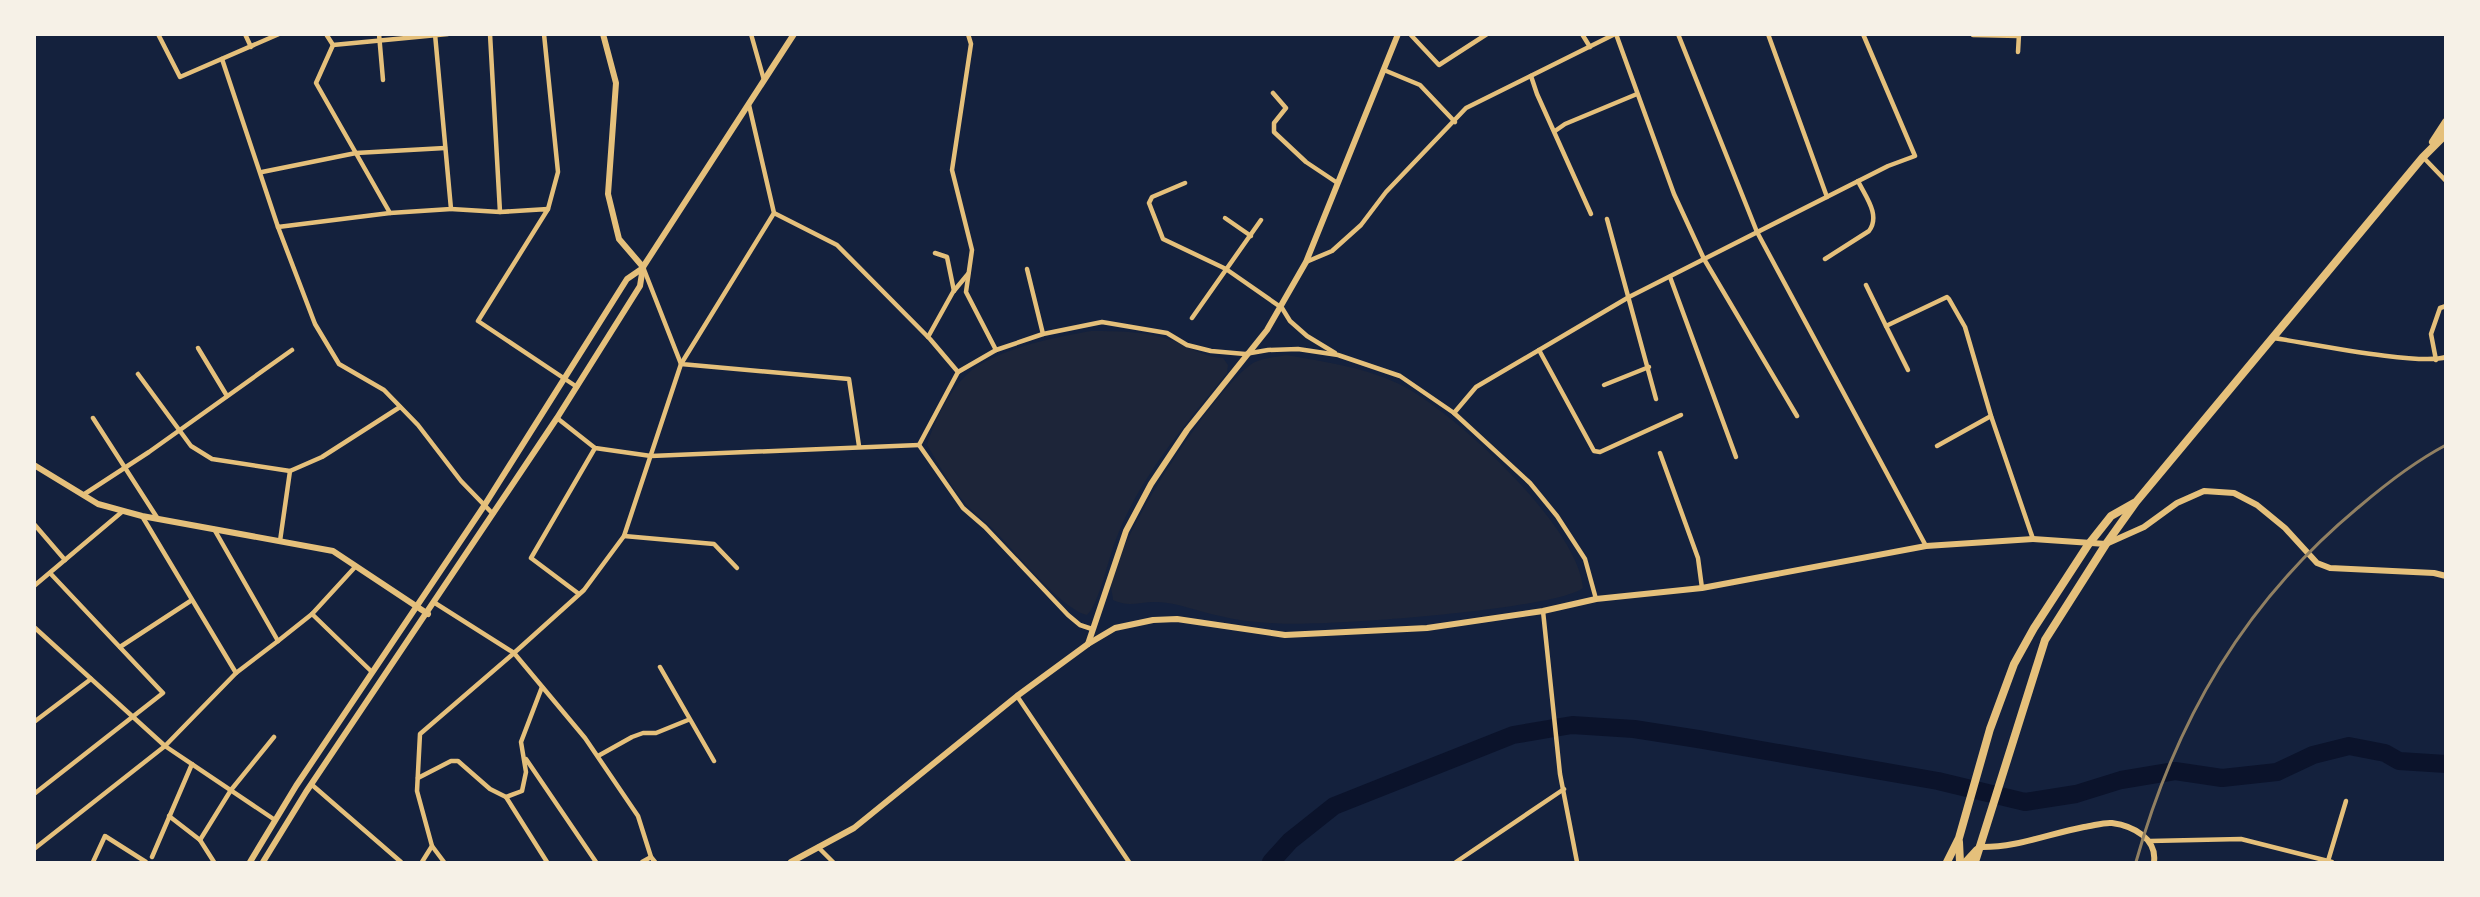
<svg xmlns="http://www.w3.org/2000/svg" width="2480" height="897" font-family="'Times New Roman',serif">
  <rect width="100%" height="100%" fill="#14213d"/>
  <g fill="#1d2539">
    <path d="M 1091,331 C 1119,331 1144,331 1171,340 C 1192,347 1199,356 1223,358 L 1228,365 L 1227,373 C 1185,425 1138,479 1115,542 C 1108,560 1099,604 1087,615 C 1062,610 1012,548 992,528 C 984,520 973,513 965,503 C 950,485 939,465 927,445 C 936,417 952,384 976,367 C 1007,347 1056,337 1091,331 Z"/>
    <path d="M 1286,355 C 1326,362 1369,368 1405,387 C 1458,416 1578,526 1583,588 C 1555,610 1313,628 1269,623 C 1253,622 1236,620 1220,616 C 1199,612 1179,603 1158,602 C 1141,601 1129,608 1113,600 C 1113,596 1111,590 1111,586 C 1113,544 1218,381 1255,362 C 1264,358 1277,357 1286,355 Z"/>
  </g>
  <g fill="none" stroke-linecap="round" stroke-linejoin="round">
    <polyline stroke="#0b132b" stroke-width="18" points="1271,862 1290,841 1334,806 1513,735 1572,725 1634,729 1698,739 1938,781 2025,802 2076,794 2121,780 2175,771 2222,778 2277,772 2313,755 2349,746 2385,753 2399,761 2446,764"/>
    <g stroke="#e5c07b" stroke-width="4.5">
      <polyline points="158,34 180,77 279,34"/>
      <polyline points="245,34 251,47"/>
      <polyline points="326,34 333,45 448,34"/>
      <polyline points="379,34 383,80"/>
      <polyline points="544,34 558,172 548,209"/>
      <polyline points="751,34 764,80"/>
      <polyline points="968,34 971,44 952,170 972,250 966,292 996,350"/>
      <polyline points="1410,34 1439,65 1487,34"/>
      <polyline points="1582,34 1590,47"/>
      <polyline points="1616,34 1674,194 1704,259 1797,416"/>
      <polyline points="1678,34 1757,232 1926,546"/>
      <polyline points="1768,34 1827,197"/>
      <polyline points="1973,35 2019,36"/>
      <polyline points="333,45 316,83 390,213 451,209 435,34"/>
      <polyline points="2018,52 2019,34"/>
      <polyline points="222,59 278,227 390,213"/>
      <polyline points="1384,70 1420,85 1455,122"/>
      <polyline points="1531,76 1537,94 1591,214"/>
      <polyline points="1273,93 1286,108 1274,123 1274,132 1306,162 1336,182"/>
      <polyline points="749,105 774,213 681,364 849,379 859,446"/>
      <polyline points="1555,131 1565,124 1637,94"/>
      <polyline points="2423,157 2446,181"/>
      <polyline points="262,172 356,153 445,148"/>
      <polyline points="1185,183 1152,197 1149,203 1163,239 1226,269 1282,308 1290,321 1307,336 1335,353"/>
      <polyline points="451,209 500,212 490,34"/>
      <polyline points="500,212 548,209 478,321 577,387"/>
      <polyline points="774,213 837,245 930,339 958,372 919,445 963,508 985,527 1068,615 1080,625 1092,629"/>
      <polyline points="1225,218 1251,236"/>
      <polyline points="1607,219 1656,399"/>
      <polyline points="278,227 315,324 339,364 384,390 418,425 461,481 493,514"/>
      <polyline points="935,253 947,257 954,291"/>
      <path d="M 1825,259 L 1869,231 C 1881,215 1865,196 1858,181"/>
      <polyline points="1306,262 1332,251 1361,225 1386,192 1466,108 1615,34"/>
      <polyline points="643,267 681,364 624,536 584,590 514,653 585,738 638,816 651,857 655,862"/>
      <polyline points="1027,269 1043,334"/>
      <polyline points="1670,277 1736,457"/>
      <polyline points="1866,285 1886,326 1947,297 1949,299 1965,327 1991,416 2033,539"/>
      <polyline points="1192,318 1261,220"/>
      <polyline points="1886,326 1908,370"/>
      <polyline points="928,337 953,292 968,274"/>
      <path d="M 2274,338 C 2308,343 2420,366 2446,357"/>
      <polyline points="198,348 227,396"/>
      <polyline points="1539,350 1594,451 1600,452 1681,415"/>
      <polyline points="2436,360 2431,334 2440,308 2446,306"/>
      <polyline points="958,372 996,350 1043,334 1102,322 1167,333 1187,345 1211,351 1245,354 1268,350 1298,349 1338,355 1400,376 1454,413 1530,483 1557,516 1585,559 1596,599"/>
      <polyline points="138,374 191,446 212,459 290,471 322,457 400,407"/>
      <polyline points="1604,385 1649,367"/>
      <polyline points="1454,413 1476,387 1629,297 1888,166 1915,156 1863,34"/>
      <polyline points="93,418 158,519"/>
      <polyline points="557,418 595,448 651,456 919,445"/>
      <polyline points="1937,446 1991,416"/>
      <polyline points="1660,453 1698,558 1702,588"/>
      <polyline points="83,495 149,452 292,350"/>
      <polyline points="142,516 236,673 278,641 214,529"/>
      <polyline points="34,524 65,560"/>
      <polyline points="624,536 714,544 737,568"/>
      <polyline points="280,541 290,471"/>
      <polyline points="34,586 123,511"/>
      <polyline points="579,594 531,558 595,448"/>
      <polyline points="1543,611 1560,774 1577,862"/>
      <polyline points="312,614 372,672"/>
      <polyline points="34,627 165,746 275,820"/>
      <polyline points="278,641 312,614 356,566"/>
      <polyline points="120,647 192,600"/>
      <polyline points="660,667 714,761"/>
      <polyline points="1017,696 1129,862"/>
      <polyline points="34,722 91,679"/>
      <polyline points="598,756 632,737 643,733 656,733 688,720"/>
      <polyline points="526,759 596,862"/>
      <polyline points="418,778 451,761 458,761 490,789 506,797 522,791 526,772 521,742 542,687"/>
      <polyline points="311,784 401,862"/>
      <polyline points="34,794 163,693 50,573"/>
      <polyline points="506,797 547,862"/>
      <polyline points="169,816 200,840 214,862"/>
      <polyline points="200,840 231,790 274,737"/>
      <polyline points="2150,841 2241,839 2332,862"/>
      <polyline points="432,846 444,862"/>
      <polyline points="818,847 833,862"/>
      <polyline points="34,849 165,746 236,673"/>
      <polyline points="152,857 192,764"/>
      <polyline points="2328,861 2346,801"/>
      <polyline points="93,862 105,836 146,862"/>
      <polyline points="422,862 432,846 417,791 420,734 514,653 435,603"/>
      <polyline points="642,862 651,857"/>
      <polyline points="1456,862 1564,789"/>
    </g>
    <g stroke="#e5c07b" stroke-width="6">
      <polyline points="603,34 616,83 608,194 619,239 643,267"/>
      <polyline points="34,465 98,504 142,516 333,551 428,614"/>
      <polyline points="1088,644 1126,531 1151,484 1187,430 1267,330 1306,262 1398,34"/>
      <path d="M 1979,847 C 2016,848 2048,834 2084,827 C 2093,826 2104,822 2112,823 C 2134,826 2157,839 2154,862"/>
      <polyline points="250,862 296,786 484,506 627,279 643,268"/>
      <polyline points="263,862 306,792 557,418 640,286 643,267 794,34"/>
      <polyline points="791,862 854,828 1017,696 1088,644 1115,628 1153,620 1177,619 1285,635 1427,628 1543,611 1596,599 1702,588 1926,546 2033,539 2106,544 2144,527 2177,503 2204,491 2234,493 2257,505 2285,528 2317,563 2330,568 2434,573 2446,576"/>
    </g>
    <g stroke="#e5c07b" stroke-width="8">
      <polyline points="2433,142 2446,122"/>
      <polyline points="1959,842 1960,862"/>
      <polyline points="1947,862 1959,838 1990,729 2014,664 2034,628 2088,545 2111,516 2134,503"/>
      <polyline points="1966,862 1977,850"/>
      <polyline points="1975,862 2045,640 2106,544 2136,502 2423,157 2446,134"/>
    </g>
    <path stroke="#918062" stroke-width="3" d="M 2136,862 C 2176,719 2245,601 2360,506 C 2387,483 2414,462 2446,445"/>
  </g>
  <rect width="2480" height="897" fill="none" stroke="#f6f1e7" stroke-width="72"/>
</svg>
